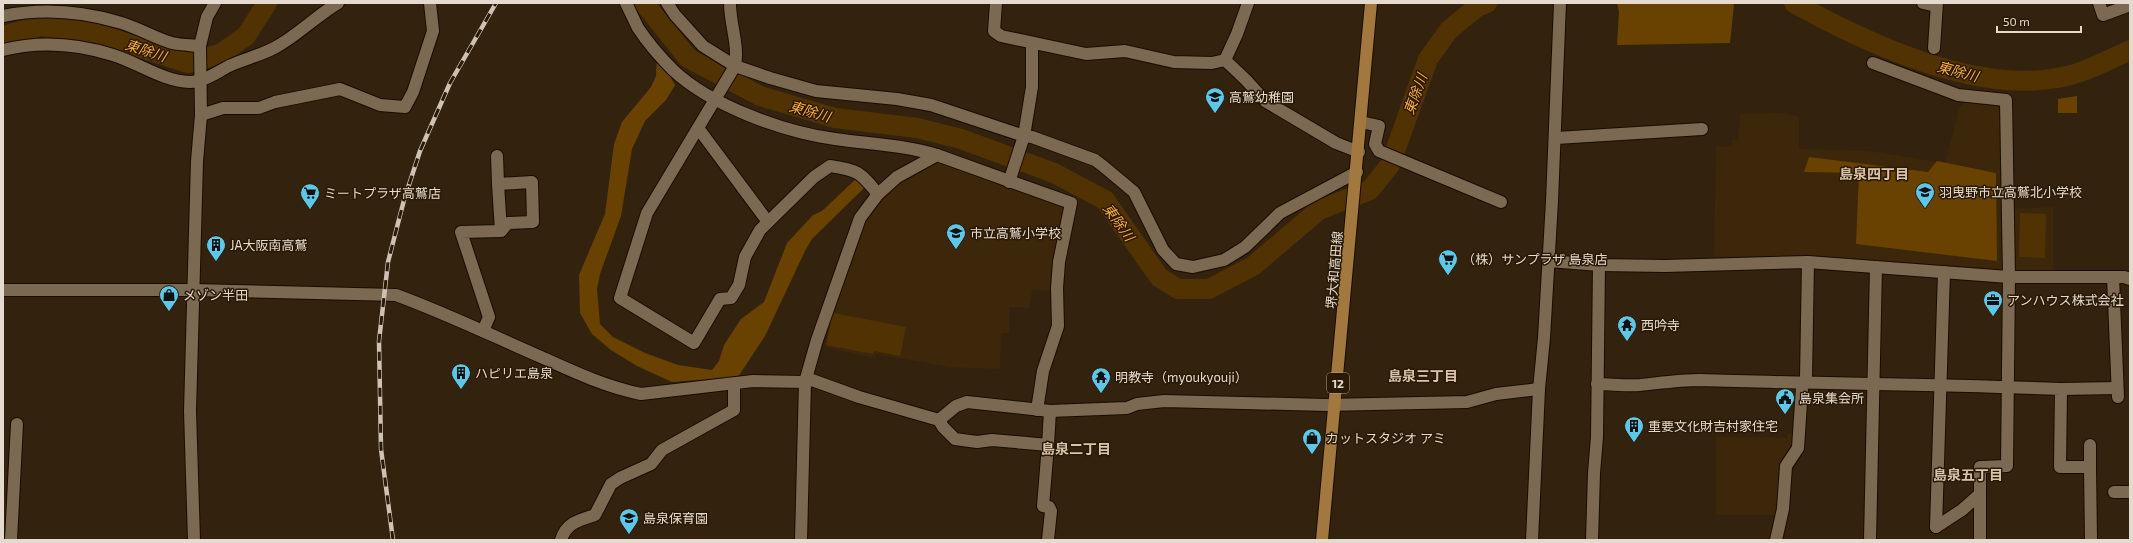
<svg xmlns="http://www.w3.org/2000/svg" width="2133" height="543" font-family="'Exo 2','Noto Sans JP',sans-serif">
  <rect width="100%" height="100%" fill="#33230e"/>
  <g fill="#3c270b">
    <polygon points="1966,102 1996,103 2000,107 2004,266 2000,269 1809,256 1714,257 1716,147 1732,146 1732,140 1738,140 1740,114 1784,113 1799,117 1799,149 1869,151 1945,163 1959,109"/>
    <polygon points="936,161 971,171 995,182 1063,208 1066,215 1055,291 1032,290 1029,308 1009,307 1009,333 1001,333 1000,369 950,367 876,354 875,358 825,347 832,317 865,219 875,204 898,181"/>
    <polygon points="2053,207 2053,274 2015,273 2011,269 2011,209"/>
    <polygon points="1787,434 1793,434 1793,443 1780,471 1776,515 1716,515 1716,437 1787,438"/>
  </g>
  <g fill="#694202">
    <polygon points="1617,3 1732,3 1734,5 1730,43 1617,45 1619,12"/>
    <polygon points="657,54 675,85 666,100 645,121 632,149 621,216 600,274 597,289 600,324 613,337 645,353 678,365 712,370 719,361 724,345 741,319 764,302 787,243 813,215 822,211 857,178 865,187 812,239 805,251 765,336 738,377 672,382 637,366 611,350 592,334 580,313 579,275 605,214 614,144 622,122 651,87 656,76"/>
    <polygon points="2077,96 2077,113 2058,113 2058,99"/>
    <polygon points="1809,157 1928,172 1937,161 1996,173 1997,261 1856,244 1859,173 1804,172"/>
  </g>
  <g fill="#513303">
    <polygon points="2020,213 2046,214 2045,258 2019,257"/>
    <polygon points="833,313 906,327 900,356 874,351 873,354 826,345"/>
  </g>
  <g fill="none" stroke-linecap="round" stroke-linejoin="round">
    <g stroke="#513303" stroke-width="20">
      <polyline points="644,3 688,58 760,96 835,118 917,128 961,139 1054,173 1105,200 1159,277 1178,289 1209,289 1253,266 1319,210 1370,190 1390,165 1428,59 1449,30 1477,7 1487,3"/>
      <path d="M 1794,3 C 1866,43 1974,93 2057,78 C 2083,74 2106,61 2130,50"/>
      <polyline points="3,36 40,26 92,32 188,63 220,54 246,36 267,3"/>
    </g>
    <defs>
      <g id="minor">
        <path d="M 626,3 C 630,11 634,20 638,28 C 646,40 662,59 673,70 C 711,106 784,132 835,139 C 870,144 904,145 937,155"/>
        <polyline points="667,3 675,15 703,46 735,66 770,78 816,91 897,99 931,105 1024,136 1032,137 1095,160 1103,166 1134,192 1163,250 1176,264 1193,267 1224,260 1245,247 1280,213 1357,172"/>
        <path d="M 730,3 C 730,25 739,45 735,66 L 647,213 L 620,298 L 694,343 L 720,299 L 731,298 L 739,285 L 745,257 L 760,230 L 814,177 L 830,166 C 858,170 860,172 878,194"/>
        <polyline points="996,3 994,31 1001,36 1086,54 1125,51 1174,62 1212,63 1225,60 1237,34 1248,3"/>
        <polyline points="1923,3 1936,6"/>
        <polyline points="2099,3 2103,15 2130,5"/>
        <path d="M 3,16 C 42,8 80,11 118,22 C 137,27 154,38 172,43 C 181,45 191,45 200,46"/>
        <polyline points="1934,48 1937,3"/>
        <path d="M 3,50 C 39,41 78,44 113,55 C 139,63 162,81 190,82 C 204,82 217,72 229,66 C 244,59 262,55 276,47 C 298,35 316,16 338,3"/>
        <polyline points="1225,60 1246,80 1265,101 1336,143 1359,152"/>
        <polyline points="1873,63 1958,95 2006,100 2009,277 2007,466 1980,467 1980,540"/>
        <polyline points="201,115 223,108 259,108 275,102 340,89 380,105 405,107 413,92 433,31 430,3"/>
        <polyline points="1361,122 1379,126 1375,144 1379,151 1501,202"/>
        <polyline points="698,128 768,222"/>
        <polyline points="1556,138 1702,129"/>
        <polyline points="1009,182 1024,136 1032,87 1032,43"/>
        <polyline points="498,184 501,231"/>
        <polyline points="1549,261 1599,265 1665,266 1808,262 2009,277 2124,277 2130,279"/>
        <polyline points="2113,277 2118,397"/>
        <path d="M 3,290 L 194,290 L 396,295 C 445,313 493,336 541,357 C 574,372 606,387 641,394 L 753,381 L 805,382 L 812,380 L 859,397 L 939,420 L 956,406 L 967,402 L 1050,411 L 1127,408 L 1137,404 L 1164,401 L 1326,405 L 1467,402 L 1496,394 L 1539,389"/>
        <polyline points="483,331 489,317 461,232 501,231 508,223 533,222 532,182 498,184 497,156"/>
        <path d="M 1597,384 C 1611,384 1626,386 1640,385 C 1660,383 1680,380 1700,380 C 1820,384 1941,384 2061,389 L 2060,467 L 2090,467 L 2091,540"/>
        <polyline points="2061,389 2117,388"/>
        <polyline points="939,420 943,427 955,439 977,442 992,440 1048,445 1043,506 1049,507 1051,511 1048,540"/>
        <polyline points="1048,445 1050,411"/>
        <polyline points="2090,445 2090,467"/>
        <polyline points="2114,492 2130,492"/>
        <polyline points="1936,527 1944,272"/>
        <polyline points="1936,527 1962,510 1980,494"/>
        <polyline points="11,540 17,424"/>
        <polyline points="194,540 190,411 197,161 201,115 200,46 207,17 215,3"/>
        <path d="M 561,540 C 566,523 579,520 595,515 L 611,484 L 620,478 L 651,464 L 662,450 L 734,410 L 734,384"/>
        <polyline points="801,540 805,382 817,340 860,218 878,194 897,177 937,155 1071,203 1059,262 1057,288 1058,326 1043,371 1037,410"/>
        <polyline points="1532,540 1539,389 1544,338 1552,201 1560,3"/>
        <polyline points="1592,540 1594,473 1597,437 1599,265"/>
        <polyline points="1776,540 1783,509 1786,466 1798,448 1802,388 1806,378 1808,262"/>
        <polyline points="1870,540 1876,267"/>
      </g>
      <polyline id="primary" points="1322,540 1371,3"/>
    </defs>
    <use href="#minor" stroke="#1a0c00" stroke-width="14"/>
    <use href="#primary" stroke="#1a0c00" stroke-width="14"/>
    <use href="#minor" stroke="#7c6952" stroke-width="12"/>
    <use href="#primary" stroke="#a2783f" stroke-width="12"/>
    <defs>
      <polyline id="rail" points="393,540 381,449 379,341 388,262 404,200 420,151 450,83 496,3"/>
    </defs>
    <use href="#rail" stroke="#cec2b5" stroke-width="4.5"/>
    <use href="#rail" stroke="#291905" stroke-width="3" stroke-dasharray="9" stroke-linecap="butt"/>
  </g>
  <defs>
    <symbol id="school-pin" viewBox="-11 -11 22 30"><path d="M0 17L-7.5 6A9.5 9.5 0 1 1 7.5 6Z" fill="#5dc7e8" stroke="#291905"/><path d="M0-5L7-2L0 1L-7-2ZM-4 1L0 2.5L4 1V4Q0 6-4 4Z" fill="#111"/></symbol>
    <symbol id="supermarket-pin" viewBox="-11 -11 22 30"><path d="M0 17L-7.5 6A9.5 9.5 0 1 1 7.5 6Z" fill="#5dc7e8" stroke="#291905"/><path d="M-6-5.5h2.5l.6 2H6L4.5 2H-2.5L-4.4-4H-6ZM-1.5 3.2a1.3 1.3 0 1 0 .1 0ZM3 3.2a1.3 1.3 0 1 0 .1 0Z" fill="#111"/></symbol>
    <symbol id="building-pin" viewBox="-11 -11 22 30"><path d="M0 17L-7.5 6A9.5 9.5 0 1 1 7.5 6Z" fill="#5dc7e8" stroke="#291905"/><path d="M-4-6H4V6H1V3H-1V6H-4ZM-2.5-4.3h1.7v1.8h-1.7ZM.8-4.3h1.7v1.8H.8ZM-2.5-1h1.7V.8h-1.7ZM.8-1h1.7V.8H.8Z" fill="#111"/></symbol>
    <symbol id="shop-pin" viewBox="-11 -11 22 30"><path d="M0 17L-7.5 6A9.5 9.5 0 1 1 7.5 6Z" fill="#5dc7e8" stroke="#291905"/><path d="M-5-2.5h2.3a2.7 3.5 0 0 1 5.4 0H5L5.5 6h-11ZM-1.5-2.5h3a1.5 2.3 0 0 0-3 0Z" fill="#111"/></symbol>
    <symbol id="office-pin" viewBox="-11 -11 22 30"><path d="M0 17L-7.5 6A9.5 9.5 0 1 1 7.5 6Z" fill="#5dc7e8" stroke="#291905"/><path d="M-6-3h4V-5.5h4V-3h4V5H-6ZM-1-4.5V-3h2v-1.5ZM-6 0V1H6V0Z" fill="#111"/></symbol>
    <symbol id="temple-pin" viewBox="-11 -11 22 30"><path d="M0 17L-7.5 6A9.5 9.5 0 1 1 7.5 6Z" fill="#5dc7e8" stroke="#291905"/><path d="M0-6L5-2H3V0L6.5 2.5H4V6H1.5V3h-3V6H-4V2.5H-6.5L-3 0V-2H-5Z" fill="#111"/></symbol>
    <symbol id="civic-pin" viewBox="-11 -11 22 30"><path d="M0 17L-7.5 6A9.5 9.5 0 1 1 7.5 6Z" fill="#5dc7e8" stroke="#291905"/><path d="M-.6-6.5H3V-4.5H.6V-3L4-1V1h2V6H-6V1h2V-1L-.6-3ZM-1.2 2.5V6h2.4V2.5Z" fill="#111"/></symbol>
  </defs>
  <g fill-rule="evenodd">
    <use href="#school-pin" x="1204" y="86" width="22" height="30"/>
    <use href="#school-pin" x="1914" y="181" width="22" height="30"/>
    <use href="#supermarket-pin" x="299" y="182" width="22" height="30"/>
    <use href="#school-pin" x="945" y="222" width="22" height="30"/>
    <use href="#building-pin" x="205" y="234" width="22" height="30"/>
    <use href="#supermarket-pin" x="1437" y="248" width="22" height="30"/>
    <use href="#shop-pin" x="158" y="284" width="22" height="30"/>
    <use href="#office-pin" x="1982" y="289" width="22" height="30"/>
    <use href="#temple-pin" x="1616" y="314" width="22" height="30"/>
    <use href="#building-pin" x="450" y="362" width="22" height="30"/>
    <use href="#temple-pin" x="1090" y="366" width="22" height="30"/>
    <use href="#civic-pin" x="1774" y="387" width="22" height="30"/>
    <use href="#building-pin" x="1623" y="415" width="22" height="30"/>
    <use href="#shop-pin" x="1301" y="427" width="22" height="30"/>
    <use href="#school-pin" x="618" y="507" width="22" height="30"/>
  </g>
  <g text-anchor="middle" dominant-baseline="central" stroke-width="3" stroke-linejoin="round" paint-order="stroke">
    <rect fill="#291905" stroke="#ada092" stroke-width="1" x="1327" y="373" width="22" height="20" rx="3"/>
    <g font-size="12" font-weight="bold" fill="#e5dace">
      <text x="1338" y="383">12</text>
    </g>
    <g font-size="13" fill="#e5dace" stroke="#291905" text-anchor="start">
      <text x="1229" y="97">高鷲幼稚園</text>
      <text x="1939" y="192">羽曳野市立高鷲北小学校</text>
      <text x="324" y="193">ミートプラザ高鷲店</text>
      <text x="970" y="233">市立高鷲小学校</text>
      <text x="230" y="245">JA大阪南高鷲</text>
      <text x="1462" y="259">（株）サンプラザ 島泉店</text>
      <text x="183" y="295">メゾン半田</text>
      <text x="2007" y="300">アンハウス株式会社</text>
      <text x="1641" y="325">西吟寺</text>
      <text x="475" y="373">ハピリエ島泉</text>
      <text x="1115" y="377">明教寺（myoukyouji）</text>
      <text x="1799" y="398">島泉集会所</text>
      <text x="1648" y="426">重要文化財吉村家住宅</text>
      <text x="1326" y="438">カットスタジオ アミ</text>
      <text x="643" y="518">島泉保育園</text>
    </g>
    <g font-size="13" fill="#e5dace" stroke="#291905">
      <text transform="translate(1334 270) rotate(-85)">堺大和高田線</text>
    </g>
    <g font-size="14" font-style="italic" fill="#faad3e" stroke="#291905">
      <text transform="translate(146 50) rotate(18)">東除川</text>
      <text transform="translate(1958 71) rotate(15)">東除川</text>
      <text transform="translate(1415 94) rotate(-70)">東除川</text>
      <text transform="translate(810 111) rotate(16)">東除川</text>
      <text transform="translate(1119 222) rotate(54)">東除川</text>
    </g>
    <g font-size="14" font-weight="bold" fill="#d9c4ab" stroke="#291905">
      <text x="1874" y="173">島泉四丁目</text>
      <text x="1423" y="375">島泉三丁目</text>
      <text x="1076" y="448">島泉二丁目</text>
      <text x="1968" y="474">島泉五丁目</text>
    </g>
  </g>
  <rect width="2133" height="543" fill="none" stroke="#e5dace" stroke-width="8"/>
  <path d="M1997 26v6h84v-6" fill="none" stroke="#e5dace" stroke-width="2"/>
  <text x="2003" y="26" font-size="12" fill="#e5dace" stroke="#291905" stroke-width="3" paint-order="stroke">50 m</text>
</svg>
